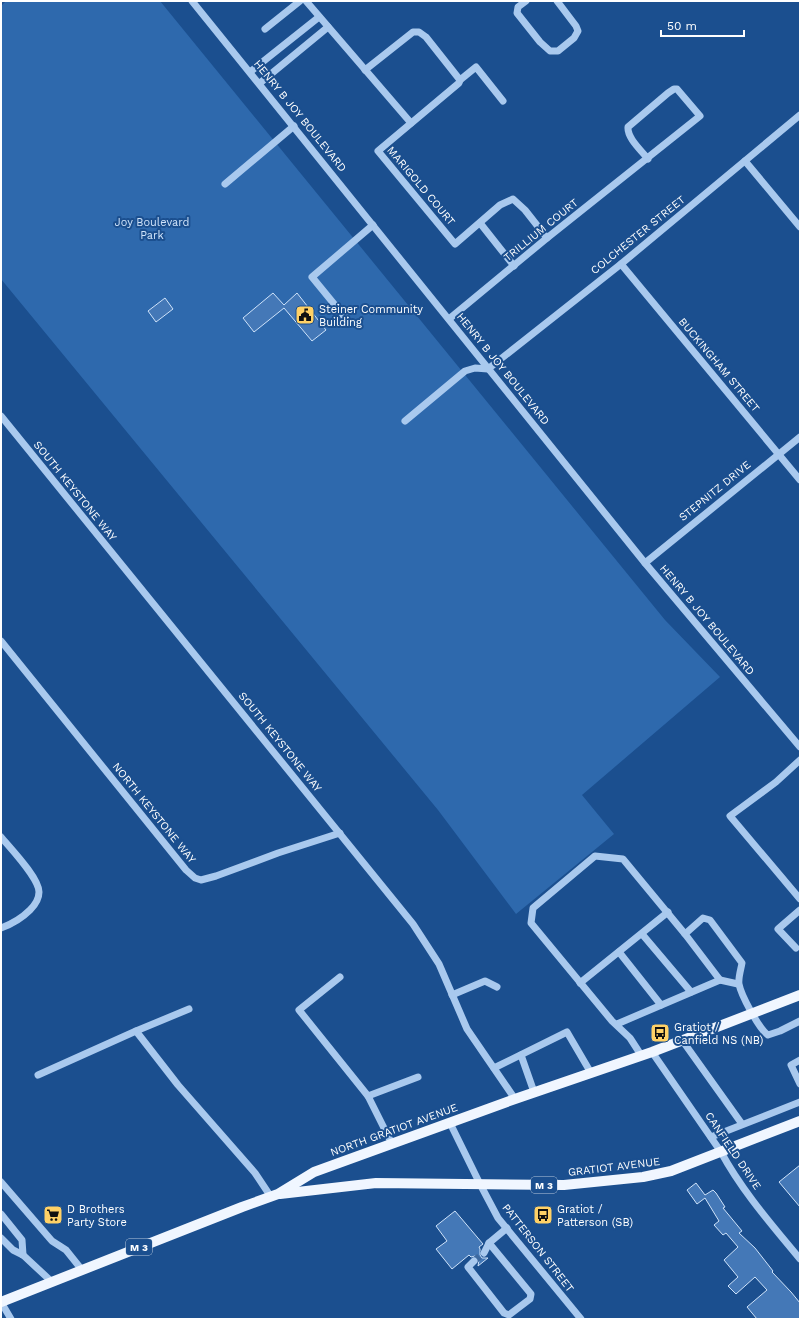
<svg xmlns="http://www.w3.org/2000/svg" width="801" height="1320" font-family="'Work Sans',sans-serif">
  <rect width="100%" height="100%" fill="#1b4f8f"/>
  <polygon fill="#2e69ad" points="6,1 160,1 665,620 720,677 582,795 614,834 516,914 438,810 1,279 1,6"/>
  <g fill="#4478b7" stroke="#cfe3fa">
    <polygon points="273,293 284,305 297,293 326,330 312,341 284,308 254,332 243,318"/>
    <polygon points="165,298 173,309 156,322 148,311"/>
    <polygon points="800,1165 800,1207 779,1182"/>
    <polygon points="696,1183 705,1195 713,1190 716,1193 725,1207 723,1208 742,1231 739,1233 755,1248 773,1271 772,1272 791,1292 800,1303 800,1319 757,1319 747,1307 767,1290 755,1277 736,1294 728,1286 738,1277 724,1260 738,1247 726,1233 723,1235 714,1225 719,1221 705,1198 697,1204 687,1190"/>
    <polygon points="455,1211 483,1244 479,1247 480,1249 480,1255 482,1258 488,1258 478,1266 479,1260 478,1258 475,1256 471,1257 469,1255 452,1269 436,1249 447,1241 436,1226"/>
  </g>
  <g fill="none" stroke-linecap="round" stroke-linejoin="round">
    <polyline stroke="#3d69a0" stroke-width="7" stroke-dasharray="7 3.5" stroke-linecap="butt" points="474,1261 484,1253"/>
    <g stroke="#a9c9ee" stroke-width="7">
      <polyline points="192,1 645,563 800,747"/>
      <polyline points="306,1 411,123"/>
      <polyline points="526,1 518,7 517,13 540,42 550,51 558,51 574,38 578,31 576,26 557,1"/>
      <polyline points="265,29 300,1"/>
      <polyline points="365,70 413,32 419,32 426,37 460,80 459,83 378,151 455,244 500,205 513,199 525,210 547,238"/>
      <polyline points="250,72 319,17"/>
      <polyline points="460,80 476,67 503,101"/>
      <polyline points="260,83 328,27"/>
      <polyline points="745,161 800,227"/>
      <polyline points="225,184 294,126"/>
      <polyline points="480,223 514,266"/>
      <polyline points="621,264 800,480"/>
      <path d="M 449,319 L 547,238 L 700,116 L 677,89 L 674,89 L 668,93 L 628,127 C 627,138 641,150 648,159"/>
      <polyline points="348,321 312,277 373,225"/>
      <polyline points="1,416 413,924 439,964 467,1029 515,1099"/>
      <polyline points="405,421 465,371 475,368 488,369 621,264 800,115"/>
      <polyline points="645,563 800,437"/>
      <polyline points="1,641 186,870 195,878 201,880 216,876 278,853 340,833"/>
      <polyline points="800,760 776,782 730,816 800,899"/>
      <path d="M 1,837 C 11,849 39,878 39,892 C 39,900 35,905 30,910 C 21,919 12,924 1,928"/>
      <polyline points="642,934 691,992"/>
      <path d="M 685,934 L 703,918 L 710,920 L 742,963 C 741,969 738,978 739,984 C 741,995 759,1029 768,1035 L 780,1031 L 800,1021"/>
      <polyline points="796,948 778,929 800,910"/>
      <polyline points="619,952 661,1005"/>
      <polyline points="340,977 299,1010 368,1096 392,1144"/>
      <polyline points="580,983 668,912"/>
      <polyline points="452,995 485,981 497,987"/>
      <polyline points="617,1024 720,980 738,984"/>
      <polyline points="136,1031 189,1009"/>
      <polyline points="682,1040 742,1124"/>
      <path d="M 652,1052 L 721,1152 C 742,1191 772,1225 800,1259"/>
      <polyline points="521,1055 534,1092"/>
      <polyline points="641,1055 630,1038 612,1021 531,923 533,908 595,856 623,859 685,934 720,980"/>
      <polyline points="800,1060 791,1065 800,1084"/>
      <polyline points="494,1068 567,1032 591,1073"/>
      <polyline points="38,1075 136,1031 178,1085 255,1173 271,1197"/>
      <polyline points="368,1096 418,1077"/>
      <polyline points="450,1123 480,1184 498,1218 581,1319"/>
      <polyline points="711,1137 800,1102"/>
      <polyline points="1,1182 52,1241 66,1250 82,1270"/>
      <polyline points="1,1214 22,1240 23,1255"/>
      <polyline points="1,1238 13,1250 23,1255 52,1282"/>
      <polyline points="484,1253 489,1243 507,1228"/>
      <polyline points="474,1261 468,1267 504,1313 509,1315 530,1299 531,1294 489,1243"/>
      <polyline points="1,1302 11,1319"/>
    </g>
    <g stroke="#f0f6ff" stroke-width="10">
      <polyline points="280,1194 376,1183 564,1185 643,1177 671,1171 800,1121"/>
      <polyline points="1,1302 242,1207 278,1194 314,1172 515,1099 652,1052 800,995"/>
    </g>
  </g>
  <defs>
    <symbol id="civic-square" viewBox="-11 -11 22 22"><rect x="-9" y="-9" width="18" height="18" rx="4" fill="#ffd166" stroke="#1b4f8f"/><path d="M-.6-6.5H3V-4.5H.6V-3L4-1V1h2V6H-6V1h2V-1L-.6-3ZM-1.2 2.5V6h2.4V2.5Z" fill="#111"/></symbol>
    <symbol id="bus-square" viewBox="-11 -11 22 22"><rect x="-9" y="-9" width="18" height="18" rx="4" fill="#ffd166" stroke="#1b4f8f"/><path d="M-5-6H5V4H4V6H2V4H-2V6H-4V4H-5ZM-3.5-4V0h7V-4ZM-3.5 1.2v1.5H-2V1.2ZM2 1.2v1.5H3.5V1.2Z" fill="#111"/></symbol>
    <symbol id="supermarket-square" viewBox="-11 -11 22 22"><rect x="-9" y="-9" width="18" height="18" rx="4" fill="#ffd166" stroke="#1b4f8f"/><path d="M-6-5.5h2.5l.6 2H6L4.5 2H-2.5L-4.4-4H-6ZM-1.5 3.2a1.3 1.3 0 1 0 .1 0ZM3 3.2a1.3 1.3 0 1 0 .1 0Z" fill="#111"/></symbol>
  </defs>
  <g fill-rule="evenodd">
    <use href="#civic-square" x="294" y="304" width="22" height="22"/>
    <use href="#bus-square" x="649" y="1022" width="22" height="22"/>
    <use href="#supermarket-square" x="42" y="1204" width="22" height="22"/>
    <use href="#bus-square" x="532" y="1204" width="22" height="22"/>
  </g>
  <g text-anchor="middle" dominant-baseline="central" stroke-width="4" stroke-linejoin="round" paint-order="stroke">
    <g fill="#1b4f8f" stroke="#bbcadd" stroke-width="1">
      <rect x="531" y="1177" width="26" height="16" rx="3"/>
      <rect x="126" y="1239" width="26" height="16" rx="3"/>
    </g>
    <g font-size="10" font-weight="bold" fill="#fff">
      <text x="544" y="1185">M 3</text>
      <text x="139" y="1247">M 3</text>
    </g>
    <g font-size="11" fill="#fff" stroke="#1b4f8f">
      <text transform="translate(300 116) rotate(51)">HENRY B JOY BOULEVARD</text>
      <text transform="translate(421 186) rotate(50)">MARIGOLD COURT</text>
      <text transform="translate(541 230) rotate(-39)">TRILLIUM COURT</text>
      <text transform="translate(638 235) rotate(-39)">COLCHESTER STREET</text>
      <text transform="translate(719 365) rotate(50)">BUCKINGHAM STREET</text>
      <text transform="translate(503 369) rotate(51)">HENRY B JOY BOULEVARD</text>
      <text transform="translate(75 491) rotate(51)">SOUTH KEYSTONE WAY</text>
      <text transform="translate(715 491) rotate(-39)">STEPNITZ DRIVE</text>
      <text transform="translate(707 620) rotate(50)">HENRY B JOY BOULEVARD</text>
      <text transform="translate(280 742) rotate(51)">SOUTH KEYSTONE WAY</text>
      <text transform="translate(154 813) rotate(51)">NORTH KEYSTONE WAY</text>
      <text transform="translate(394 1130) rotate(-20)">NORTH GRATIOT AVENUE</text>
      <text transform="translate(733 1151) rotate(56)">CANFIELD DRIVE</text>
      <text transform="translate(614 1167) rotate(-7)">GRATIOT AVENUE</text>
      <text transform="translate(538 1248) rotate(52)">PATTERSON STREET</text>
    </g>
    <g font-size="11" fill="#cfe3fa" stroke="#1b4f8f">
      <text x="152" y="222">Joy Boulevard<tspan x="152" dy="13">Park</tspan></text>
    </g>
    <g font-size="11" fill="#fff" stroke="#1b4f8f" text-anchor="start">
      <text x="319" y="309">Steiner Community<tspan x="319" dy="13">Building</tspan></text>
      <text x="674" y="1027">Gratiot /<tspan x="674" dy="13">Canfield NS (NB)</tspan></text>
      <text x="67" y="1209">D Brothers<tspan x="67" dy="13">Party Store</tspan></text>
      <text x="557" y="1209">Gratiot /<tspan x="557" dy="13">Patterson (SB)</tspan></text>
    </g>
  </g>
  <rect width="801" height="1320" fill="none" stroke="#ffffff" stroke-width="4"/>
  <path d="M661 30v6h83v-6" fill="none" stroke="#ffffff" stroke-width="2"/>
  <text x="667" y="30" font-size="12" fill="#ffffff" stroke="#1b4f8f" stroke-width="3" paint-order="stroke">50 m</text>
</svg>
